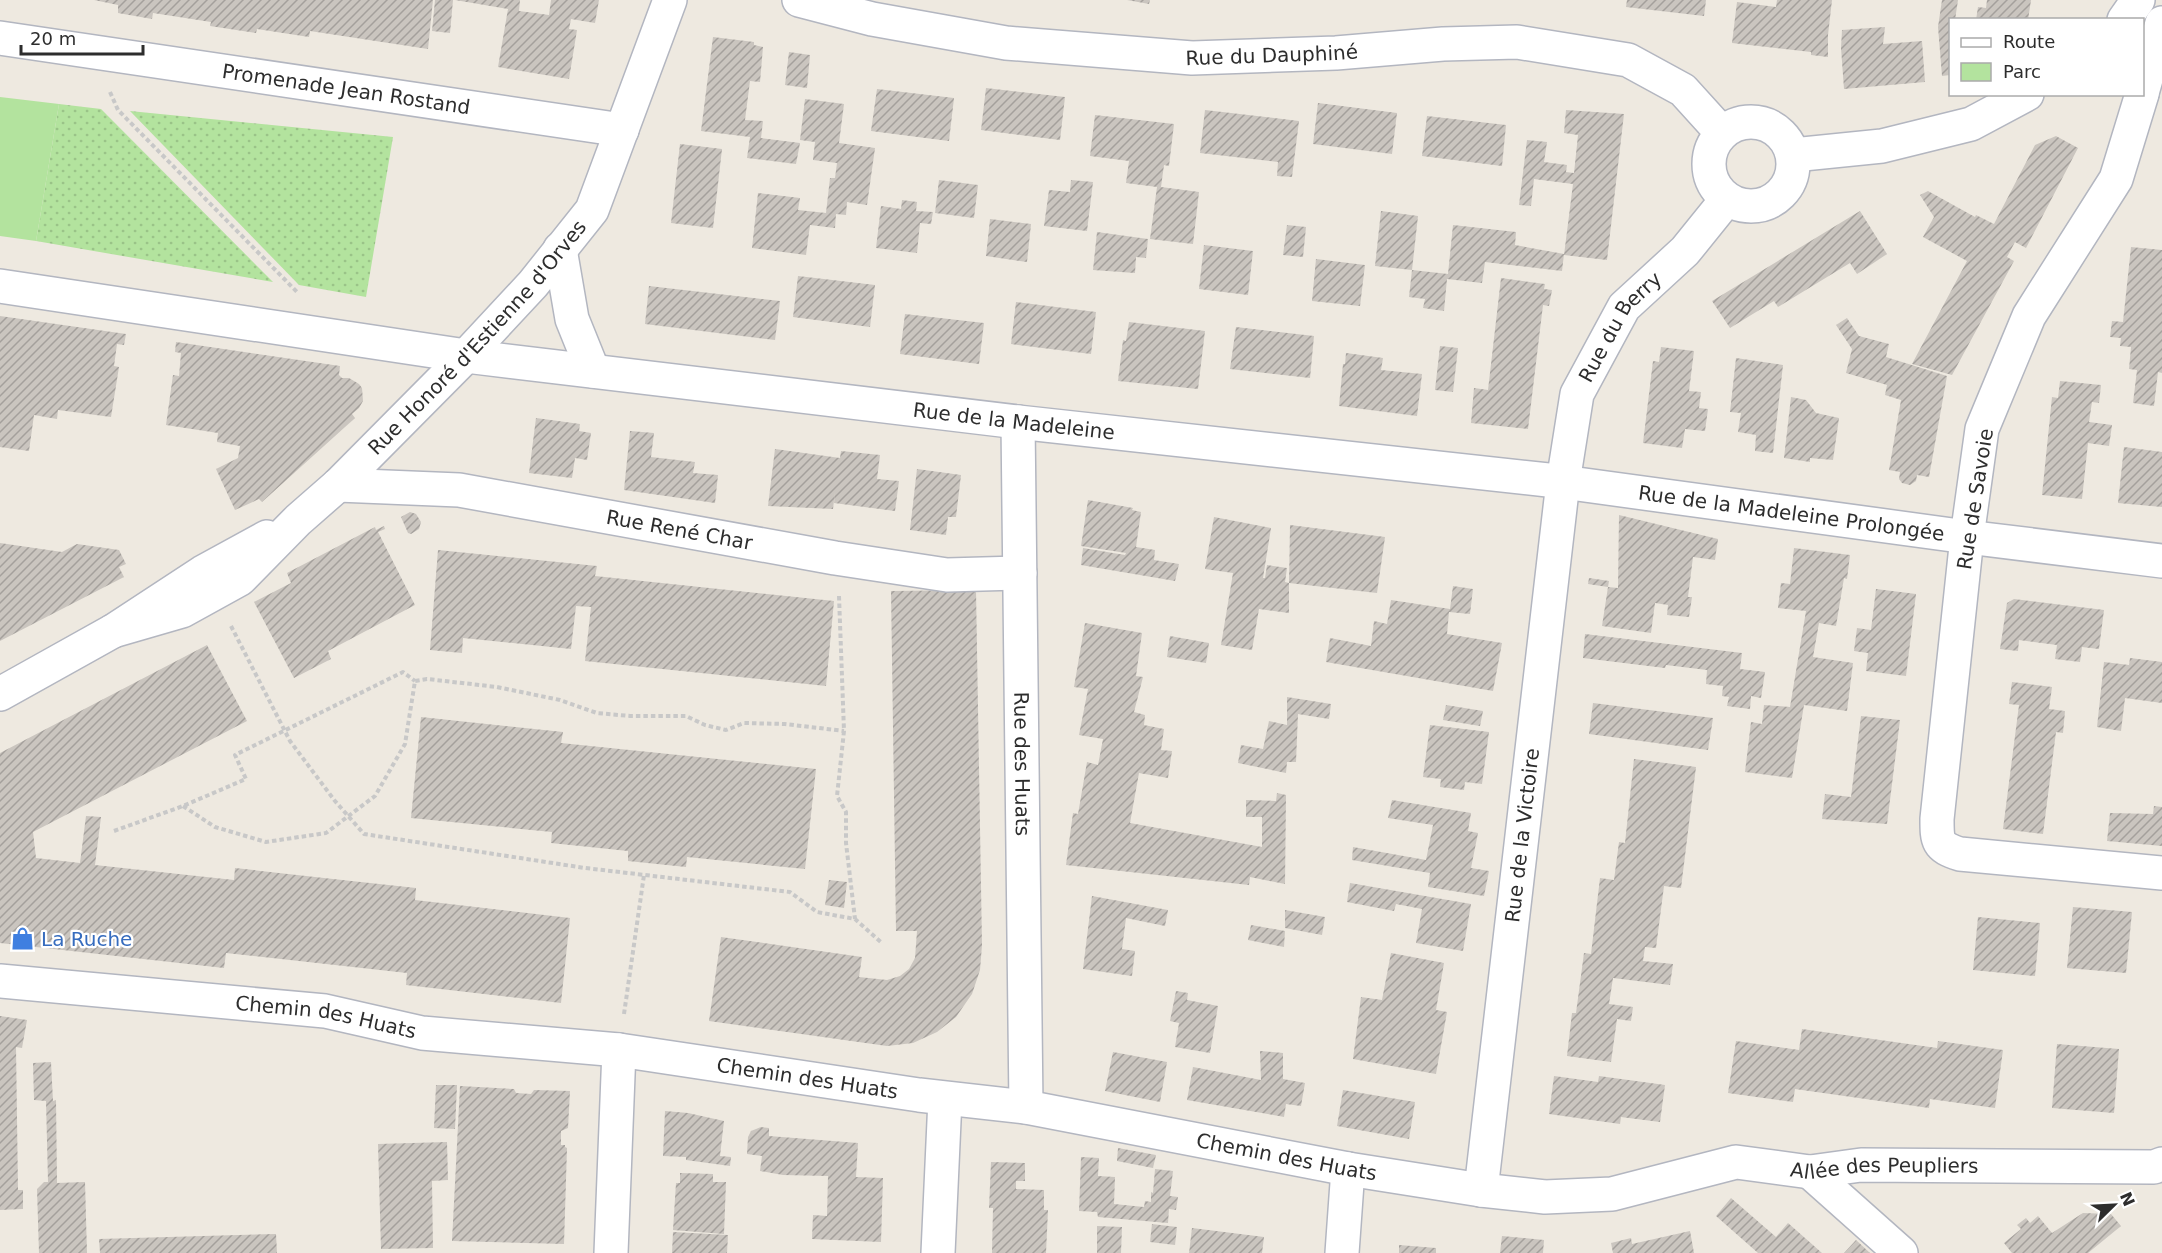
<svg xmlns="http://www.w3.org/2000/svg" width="2162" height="1253" font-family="'DejaVu Sans',sans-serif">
  <defs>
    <pattern id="grass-dots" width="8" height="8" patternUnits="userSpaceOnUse" patternTransform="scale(1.5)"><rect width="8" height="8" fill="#b3e39e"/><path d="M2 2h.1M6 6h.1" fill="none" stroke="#9ac388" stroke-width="1.8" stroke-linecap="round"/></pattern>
    <pattern id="building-hatch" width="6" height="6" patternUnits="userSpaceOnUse" patternTransform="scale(1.5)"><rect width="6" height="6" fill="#cac5bf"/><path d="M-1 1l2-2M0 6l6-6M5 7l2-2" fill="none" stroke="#a4a09c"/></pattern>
  </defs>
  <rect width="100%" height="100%" fill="#eee9e0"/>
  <g fill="url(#grass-dots)">
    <polygon points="59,104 101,109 273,282 36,241"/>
    <polygon points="130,111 393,137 366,297 299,285"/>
  </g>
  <polygon fill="#b3e39e" points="0,97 59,104 36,241 0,236"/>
  <g fill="url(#building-hatch)">
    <polygon points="94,0 433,0 428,49 310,31 309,37 257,29 256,33 210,26 211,22 153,13 152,19 118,13 118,5"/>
    <polygon points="435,0 453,0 450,33 432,31"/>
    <polygon points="455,0 520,0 519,11 549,15 551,0 599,0 595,23 571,19 569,29 577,30 569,79 498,67 508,9"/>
    <polygon points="1127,0 1150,0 1149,4"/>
    <polygon points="1627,0 1706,0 1704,16 1626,7"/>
    <polygon points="1777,0 1832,0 1828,35 1828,57 1811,55 1811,52 1732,43 1737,2 1776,7"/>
    <polygon points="1942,0 1958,0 1955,20 1950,20 1950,75 1942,76 1938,27"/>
    <polygon points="1987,0 2031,0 2028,20 1976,20 1978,7 1986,8"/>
    <polygon points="1885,27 1883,44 1922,41 1925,82 1844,89 1841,48 1842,30"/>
    <polygon points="713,37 754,42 754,45 763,47 760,82 750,81 745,120 763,121 761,138 800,143 796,164 747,158 750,137 701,131"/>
    <polygon points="789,52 810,55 807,88 785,85"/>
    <polygon points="986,88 1065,97 1060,140 981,130"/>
    <polygon points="877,89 954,98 949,141 871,131"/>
    <polygon points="805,99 844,104 839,143 875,148 867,205 847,202 846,215 836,214 835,228 810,225 806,255 752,248 758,193 800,198 798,210 826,213 830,178 835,178 837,163 813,160 815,142 800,140"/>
    <polygon points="1318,103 1397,113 1392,154 1313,144"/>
    <polygon points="1205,110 1299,121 1292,177 1277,176 1278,162 1200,153"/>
    <polygon points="1566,110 1624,114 1607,260 1564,255 1573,184 1534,179 1531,206 1519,205 1527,140 1547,142 1544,162 1567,165 1566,172 1574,173 1578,135 1564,133"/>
    <polygon points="1095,115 1174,124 1169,166 1164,165 1161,187 1199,192 1193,244 1150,239 1157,187 1126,183 1129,161 1090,156"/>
    <polygon points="1427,116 1506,125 1502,166 1422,156"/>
    <polygon points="2056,136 2078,148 2026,248 2015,242 2007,257 2014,261 1952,375 1912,364 1967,261 1923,237 1934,217 1920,195 1928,191 1975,217 1976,215 1994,224 2035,145"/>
    <polygon points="680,144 722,149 713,228 671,223"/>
    <polygon points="939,180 978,185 974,218 935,213"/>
    <polygon points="1071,180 1093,182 1087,231 1044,226 1049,190 1070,192"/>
    <polygon points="902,200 917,202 916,211 933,212 931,224 920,223 917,253 876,248 881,206 901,209"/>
    <polygon points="1381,211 1418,216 1412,270 1448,274 1453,225 1516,232 1515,245 1564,254 1562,271 1485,262 1482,283 1447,279 1444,311 1423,308 1425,299 1409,297 1412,270 1375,266"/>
    <polygon points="1860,211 1887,254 1857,274 1850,263 1778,307 1774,301 1730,328 1712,301"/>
    <polygon points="990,219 1031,224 1027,262 986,256"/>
    <polygon points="1287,225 1306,227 1303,257 1283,255"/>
    <polygon points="1097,232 1148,239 1146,258 1136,257 1135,273 1093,270"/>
    <polygon points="1204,245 1253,251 1248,295 1199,289"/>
    <polygon points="2131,247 2162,250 2162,373 2158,372 2154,406 2133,403 2137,370 2129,369 2131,347 2120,346 2121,338 2110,337 2112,321 2123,322"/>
    <polygon points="1316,259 1365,265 1360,306 1312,301"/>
    <polygon points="798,276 875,285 870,327 793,317"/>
    <polygon points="1501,278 1545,284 1544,289 1552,290 1549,306 1543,305 1528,429 1471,423 1474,388 1488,390"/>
    <polygon points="649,286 780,301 775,340 645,324"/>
    <polygon points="1016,302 1096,312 1091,354 1011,344"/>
    <polygon points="905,314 984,323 979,364 900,354"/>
    <polygon points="0,316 126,334 124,345 117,344 114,366 119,367 111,417 58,410 57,419 34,415 29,451 0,447"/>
    <polygon points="1847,318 1859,336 1889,344 1886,357 1947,376 1929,477 1917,475 1916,481 1910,485 1902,483 1899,479 1900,472 1889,470 1901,400 1885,395 1887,385 1846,373 1852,349 1836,325"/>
    <polygon points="1129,322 1205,331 1198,389 1118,381 1123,340 1126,341"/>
    <polygon points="1236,327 1314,336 1310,378 1230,369"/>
    <polygon points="176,342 340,366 339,375 342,378 349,378 359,384 362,388 363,401 359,408 352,414 355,418 262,502 259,499 235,510 216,469 238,458 240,446 217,442 218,433 166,425 173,375 179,376 181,353 175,352"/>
    <polygon points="1440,346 1458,348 1453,392 1435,390"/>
    <polygon points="1661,347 1694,351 1689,391 1701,392 1699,408 1708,409 1705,431 1685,429 1682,448 1643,443 1653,361 1659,362"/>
    <polygon points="1346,353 1383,358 1381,370 1422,374 1417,416 1339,406 1343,364 1345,364"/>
    <polygon points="1736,358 1783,365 1773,453 1755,451 1756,435 1738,432 1741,413 1730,412"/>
    <polygon points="2060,381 2101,385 2099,403 2092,402 2089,422 2112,425 2109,446 2088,443 2082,499 2042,495 2052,397 2058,398"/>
    <polygon points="1791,397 1806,400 1816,413 1839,418 1833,460 1810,458 1810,462 1784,458"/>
    <polygon points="536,418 580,424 579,431 591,433 587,460 575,458 572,478 529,473"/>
    <polygon points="630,431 654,433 651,457 695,462 693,473 718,475 715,503 624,490"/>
    <polygon points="2124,447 2162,452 2162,507 2118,503"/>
    <polygon points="775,449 840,458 841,451 880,455 877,479 899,481 895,511 834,503 835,492 833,509 768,506"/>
    <polygon points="917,469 961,475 956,517 948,517 946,535 910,530"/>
    <polygon points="1088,500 1133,508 1132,510 1141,512 1136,547 1155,550 1154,560 1179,564 1175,581 1081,565 1083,548 1125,555 1126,553 1081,546"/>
    <polygon points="410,512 416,514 421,522 419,529 411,534 408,533 401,517"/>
    <polygon points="1619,515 1718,539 1715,560 1693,557 1688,597 1692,597 1689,617 1667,615 1668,605 1655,603 1651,633 1602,626 1608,587 1618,588"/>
    <polygon points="1214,517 1271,528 1263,578 1265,578 1267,565 1287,568 1285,582 1289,583 1290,525 1385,537 1377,593 1289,583 1289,613 1259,609 1252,650 1221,645 1233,573 1205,569"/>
    <polygon points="384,526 385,529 378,532 415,605 328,651 331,659 294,678 254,602 291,583 287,573 375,527 376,530"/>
    <polygon points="0,543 62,552 77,544 119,550 126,564 119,567 124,577 0,641"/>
    <polygon points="1794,548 1850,555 1847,579 1844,578 1836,626 1819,623 1813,657 1853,663 1847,711 1804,705 1792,778 1745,772 1751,722 1762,724 1764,705 1790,707 1806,611 1778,608 1781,583 1790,584"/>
    <polygon points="438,550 597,566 595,576 834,601 826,686 585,661 591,607 576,606 571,649 463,638 462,653 430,650"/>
    <polygon points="1589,578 1609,581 1608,587 1588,584"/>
    <polygon points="1453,586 1473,589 1470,614 1449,612 1447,634 1502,643 1493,691 1326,662 1330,638 1371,646 1374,621 1387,624 1391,600 1450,609"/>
    <polygon points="1876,589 1916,594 1906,676 1866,671 1868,653 1854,651 1857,628 1871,630"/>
    <polygon points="976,590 982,945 980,970 972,994 956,1017 937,1032 913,1043 887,1046 709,1021 721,937 862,957 859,977 887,980 900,976 909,969 915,958 917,931 896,931 891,591"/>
    <polygon points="2014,599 2104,610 2099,649 2082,647 2080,662 2055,659 2057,645 2019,640 2018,651 2000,649 2007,603"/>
    <polygon points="1085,623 1142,633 1136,676 1143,677 1134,712 1145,715 1144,725 1164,729 1161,750 1172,751 1168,778 1139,773 1130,823 1262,847 1262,817 1246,817 1246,800 1276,801 1277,793 1286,795 1285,884 1250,877 1249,885 1066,865 1073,813 1078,814 1087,762 1098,765 1103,739 1079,735 1088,689 1074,687"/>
    <polygon points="1585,634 1742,653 1740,669 1765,672 1761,698 1751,696 1750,709 1727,706 1729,697 1722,696 1723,686 1706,684 1707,670 1666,665 1665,668 1583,658"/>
    <polygon points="1170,636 1209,643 1206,663 1167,657"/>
    <polygon points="207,645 247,721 33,832 36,858 80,863 86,816 101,817 95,865 234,880 235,868 333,879 416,888 415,900 570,918 561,1003 406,985 407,973 226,953 224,968 0,943 0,753"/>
    <polygon points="2130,658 2162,662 2162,703 2125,698 2121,731 2097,727 2104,662 2129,665"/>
    <polygon points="2012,682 2052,687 2049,709 2065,711 2063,733 2056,732 2043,834 2003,829 2019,705 2009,704"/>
    <polygon points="1287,697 1331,704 1329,719 1298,714 1296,762 1287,762 1286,773 1238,763 1241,745 1263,749 1269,721 1287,725"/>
    <polygon points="1593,703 1713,718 1708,750 1589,734"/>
    <polygon points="1446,705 1483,711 1480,726 1443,720"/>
    <polygon points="1861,716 1900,720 1887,824 1822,819 1825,794 1851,797"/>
    <polygon points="421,717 563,732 561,743 816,769 805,869 687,857 686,867 628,861 628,851 551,843 552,832 411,818"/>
    <polygon points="1430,725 1489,732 1482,784 1465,782 1464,790 1440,787 1441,779 1423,777"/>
    <polygon points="1634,759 1696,767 1681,888 1664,886 1656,948 1645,947 1643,961 1673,964 1670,985 1613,978 1609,1004 1633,1007 1631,1021 1617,1019 1611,1062 1567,1056 1572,1013 1576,1013 1584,953 1591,954 1600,878 1614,880 1619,842 1625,843"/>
    <polygon points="1392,800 1471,813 1468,831 1478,833 1471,868 1489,871 1484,896 1428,887 1430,873 1352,860 1353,847 1426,860 1433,825 1388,818"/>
    <polygon points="2154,806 2162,807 2162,846 2107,841 2110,813 2153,814"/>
    <polygon points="829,880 847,882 844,908 825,905"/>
    <polygon points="1350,883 1471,904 1463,951 1416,943 1422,909 1396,904 1394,911 1347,902"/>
    <polygon points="1092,896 1168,910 1165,926 1126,918 1122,949 1135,951 1132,976 1083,969"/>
    <polygon points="2073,907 2132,912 2126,973 2067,968"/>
    <polygon points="1285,910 1325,917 1322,935 1285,928"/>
    <polygon points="1978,917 2040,923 2035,976 1973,970"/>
    <polygon points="1251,925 1285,931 1284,947 1248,940"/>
    <polygon points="1391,953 1444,963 1436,1010 1447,1012 1436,1074 1353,1059 1361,997 1382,1000"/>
    <polygon points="1176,991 1188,993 1187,1000 1218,1006 1210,1053 1175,1047 1179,1023 1170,1021"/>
    <polygon points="0,1016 27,1020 22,1048 16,1047 18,1190 23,1190 23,1209 0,1210"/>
    <polygon points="1802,1029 1937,1048 1938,1041 2003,1050 1995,1108 1930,1099 1929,1108 1795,1089 1793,1102 1728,1093 1736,1041 1799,1050"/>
    <polygon points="2057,1044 2119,1049 2114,1113 2052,1108"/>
    <polygon points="1260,1051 1283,1053 1283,1079 1305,1083 1301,1106 1286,1104 1284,1117 1279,1116 1187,1100 1193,1067 1261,1080"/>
    <polygon points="1113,1052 1167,1062 1160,1102 1105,1091"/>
    <polygon points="51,1062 53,1101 56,1100 57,1183 85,1182 87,1253 39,1253 37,1189 44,1182 48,1182 46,1101 34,1100 33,1063"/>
    <polygon points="1554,1076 1598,1082 1599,1076 1665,1085 1660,1122 1621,1117 1620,1124 1549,1114"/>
    <polygon points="436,1085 457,1085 455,1129 434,1128"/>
    <polygon points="460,1086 514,1089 516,1093 531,1094 534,1090 570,1091 568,1128 561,1131 561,1145 565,1145 565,1147 567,1148 564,1244 452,1241"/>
    <polygon points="1343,1090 1415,1102 1409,1139 1337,1126"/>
    <polygon points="665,1111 688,1113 724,1121 720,1156 731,1157 730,1166 686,1160 686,1157 663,1156"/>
    <polygon points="761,1127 769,1128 769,1136 858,1143 856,1177 883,1178 881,1242 812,1239 813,1215 827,1216 828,1176 783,1175 760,1171 762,1156 747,1154 748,1137 751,1131"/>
    <polygon points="447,1142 448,1180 432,1181 433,1248 381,1249 378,1144"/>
    <polygon points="1118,1148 1156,1155 1153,1168 1117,1161"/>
    <polygon points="1081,1157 1099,1158 1098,1176 1115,1177 1114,1204 1144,1207 1145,1201 1151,1202 1151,1192 1153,1193 1155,1169 1173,1171 1170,1196 1178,1197 1176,1210 1169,1209 1168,1223 1098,1217 1097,1212 1079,1211"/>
    <polygon points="991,1162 1025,1163 1025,1181 1016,1181 1016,1189 1044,1190 1044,1210 1048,1210 1046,1253 992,1253 993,1208 989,1208"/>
    <polygon points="680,1173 713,1174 713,1182 726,1182 724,1234 673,1230 676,1183 680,1183"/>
    <polygon points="1731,1198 1776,1237 1788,1223 1822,1253 1758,1253 1716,1216"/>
    <polygon points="2083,1213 2111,1214 2121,1226 2088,1253 2012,1253 2004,1243 2021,1229 2017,1225 2026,1218 2030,1223 2038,1216 2052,1233"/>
    <polygon points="1152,1224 1177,1227 1175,1245 1150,1242"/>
    <polygon points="1097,1226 1122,1227 1121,1253 1097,1253"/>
    <polygon points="1192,1228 1264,1237 1262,1253 1189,1253"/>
    <polygon points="1690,1231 1694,1253 1613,1253 1611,1243 1631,1238 1632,1244"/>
    <polygon points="673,1232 728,1235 727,1253 672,1253"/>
    <polygon points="276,1234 277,1253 100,1253 99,1239"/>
    <polygon points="1502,1236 1544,1240 1543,1253 1500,1253"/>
    <polygon points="1856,1240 1870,1253 1844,1253"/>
    <polygon points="1399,1245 1436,1248 1436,1253 1399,1253"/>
  </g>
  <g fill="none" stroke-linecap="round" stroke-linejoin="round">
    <defs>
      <g id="minor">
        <path id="s1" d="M 799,0 L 872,19 L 1006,43 L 1192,58 L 1336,53 L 1443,44 L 1517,42 L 1628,60 L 1683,90 L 1722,133"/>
        <polyline points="2124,20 2138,0"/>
        <path id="s2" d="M 0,38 L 622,130"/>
        <polyline points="2142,93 2162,23"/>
        <path d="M 2142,94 L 2116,179 L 2029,316 L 1982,429 L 1967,537 L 1937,819 C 1937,841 1937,847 1960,854 L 2162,873"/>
        <circle cx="1751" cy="164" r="42"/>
        <polyline points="1793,155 1882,146 1971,124 2027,94"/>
        <polyline points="560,249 572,319 593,371"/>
        <path id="s3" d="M 0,286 L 466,356 L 1018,422 L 1548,480 L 1967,537 L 2162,561"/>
        <path id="s4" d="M 1018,422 L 1026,1107"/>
        <path id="s5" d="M 338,485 L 459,490 L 835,558 L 947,575 L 1020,573"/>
        <path id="s6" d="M 113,631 L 182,611 L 240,579 L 298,520 L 338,485 L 466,356 L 533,284 L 592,210 L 670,0"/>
        <polyline points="0,694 113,631 203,572 267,537"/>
        <path id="s7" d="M 0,981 L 325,1011 L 422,1033 L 619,1050 L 919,1095 L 1026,1107 L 1348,1169 L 1481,1190 L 1545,1197 L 1612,1194 L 1736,1162 L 1810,1172 L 1861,1165 L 2154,1167 L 2162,1164"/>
        <polyline points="1810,1172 1901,1253"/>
        <path id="s8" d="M 1481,1190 L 1563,482 L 1577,394 L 1624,307 L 1685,251 L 1727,199"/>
        <polyline points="611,1253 619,1050"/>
        <polyline points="938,1253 945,1099"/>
        <polyline points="1342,1253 1348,1169"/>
      </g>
    </defs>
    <use href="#minor" stroke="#b3b6c0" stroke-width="36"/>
    <g stroke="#c8c8c8" stroke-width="4" stroke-dasharray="4.5 3" stroke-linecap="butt">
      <polyline points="110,92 118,110 297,292"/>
      <polyline points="839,596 844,731 837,796 846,812 846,843 855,919"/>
      <polyline points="231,626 290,741 335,801 364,834 585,868 790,892 817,912 855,919 882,943"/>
      <polyline points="183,806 215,827 266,842 326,833 375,796 405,744 415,681 427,679 497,687 560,700 597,713 630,716 686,716 705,725 726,730 744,723 785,724 844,731"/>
      <polyline points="114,831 183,806 246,779 235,755 403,672 415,681"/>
      <polyline points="624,1014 644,875"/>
    </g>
    <use href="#minor" stroke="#fff" stroke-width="33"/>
  </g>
  <defs>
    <symbol id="shop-bare" viewBox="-9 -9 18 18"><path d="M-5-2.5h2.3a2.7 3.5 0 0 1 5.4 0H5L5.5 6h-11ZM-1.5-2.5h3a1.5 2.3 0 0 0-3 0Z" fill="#3f7fe0" stroke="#fff" stroke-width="2.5" paint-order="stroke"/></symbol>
  </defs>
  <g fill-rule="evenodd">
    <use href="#shop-bare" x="6" y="922" width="33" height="33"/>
  </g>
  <g text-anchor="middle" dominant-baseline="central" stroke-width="4.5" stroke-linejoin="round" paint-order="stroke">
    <g font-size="20" fill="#2d2d2d" stroke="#fff">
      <text stroke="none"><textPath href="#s1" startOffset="478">Rue du Dauphiné</textPath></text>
      <text stroke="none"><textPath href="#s2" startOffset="350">Promenade Jean Rostand</textPath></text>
      <text stroke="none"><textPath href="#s8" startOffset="882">Rue du Berry</textPath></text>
      <text stroke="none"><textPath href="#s6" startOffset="477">Rue Honoré d'Estienne d'Orves</textPath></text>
      <text stroke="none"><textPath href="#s3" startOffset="1023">Rue de la Madeleine</textPath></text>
      <text transform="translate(1975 499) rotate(-81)">Rue de Savoie</text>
      <text stroke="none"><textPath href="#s3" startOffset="1806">Rue de la Madeleine Prolongée</textPath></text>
      <text stroke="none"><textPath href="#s5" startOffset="345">Rue René Char</textPath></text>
      <text stroke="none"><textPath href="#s4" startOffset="342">Rue des Huats</textPath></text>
      <text stroke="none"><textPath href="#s8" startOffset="357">Rue de la Victoire</textPath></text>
      <text stroke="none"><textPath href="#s7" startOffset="328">Chemin des Huats</textPath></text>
      <text stroke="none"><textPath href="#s7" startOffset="814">Chemin des Huats</textPath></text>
      <text stroke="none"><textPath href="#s7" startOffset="1300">Chemin des Huats</textPath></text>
      <text stroke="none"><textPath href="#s7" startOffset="1906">Allée des Peupliers</textPath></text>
    </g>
    <g font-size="20" fill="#366cbe" stroke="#fff" text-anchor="start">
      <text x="41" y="939">La Ruche</text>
    </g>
  </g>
  <rect x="1949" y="18" width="195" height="78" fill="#ffffff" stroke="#ababab" stroke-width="1.5"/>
  <rect x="1961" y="38" width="30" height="9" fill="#ffffff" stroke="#ababab" stroke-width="1.5"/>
  <text x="2003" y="48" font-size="18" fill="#2d2d2d">Route</text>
  <rect x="1961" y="63" width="30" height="18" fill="#b3e39e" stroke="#ababab" stroke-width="1.5"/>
  <text x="2003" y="78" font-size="18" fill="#2d2d2d">Parc</text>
  <g transform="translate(2114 1205) rotate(66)" stroke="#ffffff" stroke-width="4.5" paint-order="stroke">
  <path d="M0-4.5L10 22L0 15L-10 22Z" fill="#2d2d2d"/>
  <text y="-9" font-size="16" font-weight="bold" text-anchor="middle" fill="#2d2d2d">N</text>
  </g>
  <path d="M21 45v9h122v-9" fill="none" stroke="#2d2d2d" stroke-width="3"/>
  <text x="30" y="45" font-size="18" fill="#2d2d2d" stroke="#ffffff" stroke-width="4.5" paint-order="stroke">20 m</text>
</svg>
